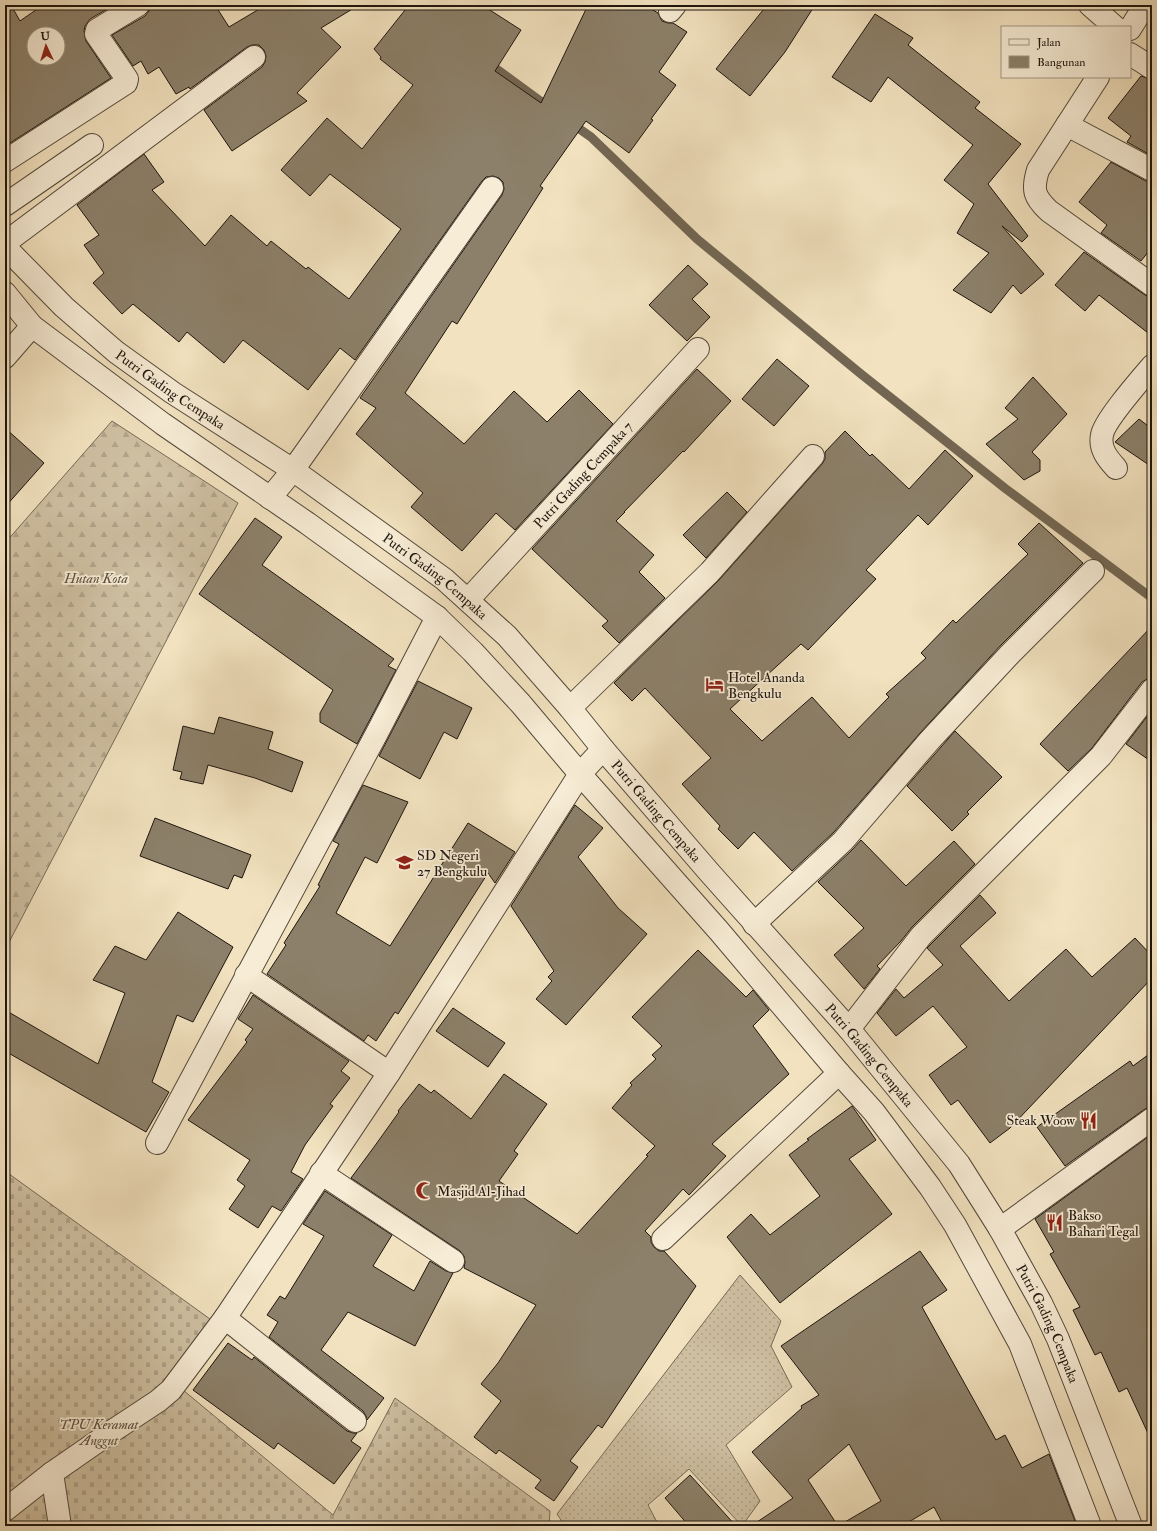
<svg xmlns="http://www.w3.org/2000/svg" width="1157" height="1531" font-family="'IM FELL Double Pica',serif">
  <defs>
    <pattern id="grass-dots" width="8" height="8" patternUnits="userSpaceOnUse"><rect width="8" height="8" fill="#cebfa1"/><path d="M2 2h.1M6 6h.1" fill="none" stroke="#b0a389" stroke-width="1.8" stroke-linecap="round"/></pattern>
    <pattern id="forest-firs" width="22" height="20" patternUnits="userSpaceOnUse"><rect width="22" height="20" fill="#cebfa1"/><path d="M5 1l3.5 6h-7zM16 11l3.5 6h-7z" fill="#b0a389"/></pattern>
    <pattern id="cemetery-stones" width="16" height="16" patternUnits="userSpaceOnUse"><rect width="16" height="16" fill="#cebfa1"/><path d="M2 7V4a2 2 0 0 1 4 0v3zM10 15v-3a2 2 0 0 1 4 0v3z" fill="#b0a389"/></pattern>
  </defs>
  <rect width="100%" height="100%" fill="#f2e2bf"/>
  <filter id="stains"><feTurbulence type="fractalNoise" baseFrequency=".005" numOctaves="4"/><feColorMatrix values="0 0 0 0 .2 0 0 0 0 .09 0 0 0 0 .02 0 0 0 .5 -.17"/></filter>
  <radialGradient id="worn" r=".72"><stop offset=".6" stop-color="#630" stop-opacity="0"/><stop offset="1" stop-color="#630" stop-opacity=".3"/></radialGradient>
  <polygon fill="url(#grass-dots)" stroke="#766a57" points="740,1275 781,1321 771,1346 792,1387 726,1445 760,1501 742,1526 689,1469 648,1505 659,1526 565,1526 557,1514"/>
  <polygon fill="url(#forest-firs)" stroke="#766a57" points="112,421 238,503 5,950 5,543"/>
  <polygon fill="url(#cemetery-stones)" stroke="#766a57" points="5,1171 228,1332 183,1390 333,1515 395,1398 550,1511 549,1526 5,1526"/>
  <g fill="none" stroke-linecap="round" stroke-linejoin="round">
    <g stroke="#726653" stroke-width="9">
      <polyline points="487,62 551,109"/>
      <polyline points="571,123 591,137 697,239 861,374 1006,489 1152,598"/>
    </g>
  </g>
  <g fill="#8c806a" stroke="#1d150d" fill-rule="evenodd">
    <path d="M 5,5 L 11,5 L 20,21 L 43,5 L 114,5 L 90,19 L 85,26 L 84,31 L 86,41 L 111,78 L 10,143 L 5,136 ZM 34,34 L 58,34 L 58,58 L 34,58 Z"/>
    <polygon points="150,5 215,5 229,27 266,5 359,5 321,28 341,47 297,93 307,101 232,151 204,110 262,67 265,62 266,56 264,50 259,45 252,45 247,47 190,89 189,87 176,94 159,67 148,74 141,61 133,66 112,35 145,16 149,11"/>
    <polygon points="409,5 482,5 521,30 495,71 541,103 588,5 645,5 658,13 662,21 668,23 673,23 687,32 659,72 676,85 651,119 653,120 629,153 586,121 540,186 543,188 457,324 452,321 405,393 464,444 514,391 547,422 579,390 613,424 515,530 496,513 462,551 411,507 423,493 356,434 376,408 360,398 502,195 504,189 503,182 499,178 493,176 486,177 482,181 355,360 340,348 308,390 243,340 224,363 187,332 179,342 133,304 122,314 93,283 104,273 84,245 99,235 77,205 144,154 164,182 152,190 205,246 231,215 267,246 271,241 306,269 308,267 349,299 401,229 330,174 310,196 281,170 327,118 362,149 413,85 380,59 381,57 374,49"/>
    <polygon points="767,5 815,5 785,52 750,96 716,69"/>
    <polygon points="875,14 913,38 908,45 980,102 975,108 1021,144 988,184 1028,236 1022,242 1002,226 1044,274 1021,294 1013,285 991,313 953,290 989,253 957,233 974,204 944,180 973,145 888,77 871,102 832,77"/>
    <polygon points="1141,76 1152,80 1152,156 1127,142 1131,136 1108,118"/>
    <polygon points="1111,162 1146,181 1152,182 1152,247 1141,261 1101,233 1107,225 1079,202"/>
    <polygon points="1084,252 1145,295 1152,297 1152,336 1099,295 1085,311 1055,285"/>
    <polygon points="688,265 708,284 692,299 710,317 687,341 649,305"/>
    <polygon points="777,359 809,386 774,426 742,399"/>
    <polygon points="697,369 731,401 684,452 683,451 624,512 625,512 616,521 654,555 639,572 665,598 619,643 602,626 608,621 532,549"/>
    <polygon points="1033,377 1067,414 1032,452 1040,460 1040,471 1024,480 986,444 1018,419 1005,408"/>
    <polygon points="1139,419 1152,429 1152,467 1115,442"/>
    <polygon points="5,428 44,463 5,507"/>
    <polygon points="845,431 870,456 872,454 909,489 945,450 973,476 928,525 918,515 866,570 876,579 808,650 801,644 730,709 762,741 812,697 849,738 889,697 886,694 926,658 921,653 953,620 956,623 1028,554 1018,544 1039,523 1083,563 1001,645 921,732 834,832 792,871 754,832 738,849 718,829 720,826 682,784 711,758 645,688 632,701 614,683 719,580 822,464 825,459 825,452"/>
    <polygon points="727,492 747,512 706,558 683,535"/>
    <polygon points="255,518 282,537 262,565 394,659 388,666 396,670 357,744 320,722 320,713 333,690 199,594"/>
    <polygon points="1152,626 1152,678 1147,679 1142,682 1092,748 1068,771 1040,744"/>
    <polygon points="418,681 472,708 457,739 444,732 420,779 379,756"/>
    <polygon points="1152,710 1152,762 1126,744"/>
    <polygon points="219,717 273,732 268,749 303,762 292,792 255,778 208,765 203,784 180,779 182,772 173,770 183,726 214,734"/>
    <polygon points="955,731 1002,777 967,812 969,814 952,831 907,786"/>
    <polygon points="363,785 408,802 377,863 365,857 336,913 390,946 468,823 515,852 495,883 488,873 398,1014 395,1012 376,1041 368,1035 364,1041 267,974 286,945 284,943 320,886 318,885 339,844 333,841"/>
    <polygon points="575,805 603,828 578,857 618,908 647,934 566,1025 536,999 552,981 548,977 554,971 511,906"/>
    <polygon points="155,818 251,855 242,878 234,875 228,889 140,856"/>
    <polygon points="861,840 906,886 954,841 975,864 912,927 901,941 877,966 880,969 864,989 834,955 864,928 818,882 852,850"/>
    <polygon points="980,895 996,913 960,946 1009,1001 1066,949 1092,977 1135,938 1152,956 1152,978 1010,1128 990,1143 958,1100 951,1105 929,1075 967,1047 933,1006 896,1036 877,1013 896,989 904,998 943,965 927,948"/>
    <polygon points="178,912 233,947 193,1022 177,1015 152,1082 169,1092 146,1132 5,1051 5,1010 98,1064 125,993 93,980 115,946 146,960"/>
    <polygon points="698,950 746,997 753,990 769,1010 753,1026 789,1074 712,1144 726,1156 689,1195 683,1189 645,1231 651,1237 651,1242 654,1247 659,1251 664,1251 696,1286 602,1428 598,1425 570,1461 578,1467 554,1501 535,1488 541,1480 499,1450 496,1454 474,1437 501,1401 481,1384 498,1363 536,1305 464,1268 465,1262 464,1256 460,1251 351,1178 374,1147 399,1112 398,1111 419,1084 431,1093 434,1090 471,1119 504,1074 547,1104 514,1151 518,1154 499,1181 577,1234 648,1156 646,1155 655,1146 612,1108 632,1085 630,1083 656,1059 652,1055 662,1046 632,1017"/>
    <polygon points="253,995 349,1061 341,1071 350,1078 330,1104 333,1106 305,1145 291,1172 303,1179 281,1211 272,1206 258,1228 229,1209 245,1186 237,1180 250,1160 188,1120 247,1042 245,1040 253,1029 238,1019"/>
    <polygon points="453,1008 505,1043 488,1067 436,1031"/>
    <polygon points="1152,1052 1152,1107 1145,1109 1065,1166 1037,1127 1130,1061 1133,1066"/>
    <polygon points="852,1106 876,1140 849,1159 892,1214 780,1303 727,1237 751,1214 770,1235 820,1196 789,1155 809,1140 807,1139"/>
    <polygon points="1152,1134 1152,1442 1127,1388 1119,1392 1101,1352 1095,1355 1073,1310 1080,1307 1050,1254 1054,1252 1035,1219"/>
    <polygon points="325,1191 392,1235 373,1266 414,1291 430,1261 446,1271 453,1273 415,1346 348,1312 321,1350 384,1398 367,1420 366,1416 363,1411 269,1337 278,1322 267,1315 280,1296 285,1299 324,1236 303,1224"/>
    <path d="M 920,1251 L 947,1290 L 922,1307 L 996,1440 L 1005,1435 L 1022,1468 L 1049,1454 L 1077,1526 L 944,1526 L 934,1507 L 902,1526 L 751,1526 L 793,1498 L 752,1452 L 802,1408 L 801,1406 L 819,1395 L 781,1346 ZM 849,1444 L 881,1501 L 838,1526 L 808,1480 Z"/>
    <polygon points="228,1343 252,1360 254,1357 347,1431 353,1433 357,1433 351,1441 361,1448 334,1484 278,1443 274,1449 193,1390"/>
    <polygon points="690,1475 736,1526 689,1526 665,1498"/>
  </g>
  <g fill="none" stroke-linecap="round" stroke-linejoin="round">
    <defs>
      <g id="minor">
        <polyline points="1090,5 1115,27"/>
        <polyline points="670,11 675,5"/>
        <polyline points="1130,29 1145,5"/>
        <polyline points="1130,54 1152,68"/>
        <path d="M 1098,77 L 1038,170 C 1032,190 1034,197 1049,211 L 1152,285"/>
        <polyline points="1067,125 1152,170"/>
        <polyline points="5,161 126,83 127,79 96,34 97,30 138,5"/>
        <polyline points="5,205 92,145"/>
        <polyline points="5,243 254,57"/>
        <path id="s1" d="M 5,247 L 64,307 L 116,352 L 173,393 L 293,470 L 444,579 L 507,636 L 570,708 L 603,749 L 709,872 L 849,1029 L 959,1164 L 1000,1229 L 1041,1303 L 1058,1339 L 1131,1526"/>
        <polyline points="5,293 32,326 163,424 307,523 437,617 473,652 521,704 580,774 719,931 839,1073 874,1112 930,1187 955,1225 1020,1344 1090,1526"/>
        <polyline points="5,357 32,326"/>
        <path d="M 1116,468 C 1108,459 1099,449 1102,435 C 1104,421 1141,379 1152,366"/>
        <polyline points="270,498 293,470 492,188"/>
        <path id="s2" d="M 468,600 L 698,349"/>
        <polyline points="570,708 710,572 813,456"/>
        <polyline points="754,924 843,841 930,740 1010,654 1093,571"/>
        <polyline points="246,975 389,1073"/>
        <polyline points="849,1029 921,936 1101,756 1152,690"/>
        <polyline points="157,1143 377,733 437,617"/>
        <polyline points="321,1173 453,1261"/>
        <polyline points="1000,1229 1152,1119"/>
        <polyline points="663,1239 839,1073"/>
        <polyline points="225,1318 355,1421"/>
        <polyline points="5,1510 52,1473"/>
        <polyline points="60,1526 52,1473 114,1430 158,1401 171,1390 225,1318 389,1073 580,774 603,749"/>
      </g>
    </defs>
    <use href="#minor" stroke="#52483a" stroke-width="24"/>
    <use href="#minor" stroke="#f7ecd5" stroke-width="22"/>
  </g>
  <defs>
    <symbol id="hotel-bare" viewBox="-9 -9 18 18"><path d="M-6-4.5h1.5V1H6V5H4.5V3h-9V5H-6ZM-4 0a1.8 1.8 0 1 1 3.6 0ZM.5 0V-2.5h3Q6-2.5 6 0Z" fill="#8f2418" stroke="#f7ecd5" stroke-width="2.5" paint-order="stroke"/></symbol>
    <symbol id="school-bare" viewBox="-9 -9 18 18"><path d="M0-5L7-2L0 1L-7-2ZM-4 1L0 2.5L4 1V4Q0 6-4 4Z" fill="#8f2418" stroke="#f7ecd5" stroke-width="2.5" paint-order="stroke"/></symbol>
    <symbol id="restaurant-bare" viewBox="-9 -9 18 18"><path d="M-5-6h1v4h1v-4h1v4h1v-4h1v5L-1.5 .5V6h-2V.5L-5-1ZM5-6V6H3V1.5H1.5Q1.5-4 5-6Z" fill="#8f2418" stroke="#f7ecd5" stroke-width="2.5" paint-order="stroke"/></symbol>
    <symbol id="mosque-bare" viewBox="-9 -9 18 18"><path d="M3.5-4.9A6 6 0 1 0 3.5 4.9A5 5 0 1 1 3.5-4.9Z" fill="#8f2418" stroke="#f7ecd5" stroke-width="2.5" paint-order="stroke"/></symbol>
  </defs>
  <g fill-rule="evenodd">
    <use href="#hotel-bare" x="702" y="672" width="25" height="25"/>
    <use href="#school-bare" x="392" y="850" width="25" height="25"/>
    <use href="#restaurant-bare" x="1076" y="1108" width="25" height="25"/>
    <use href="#mosque-bare" x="412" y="1178" width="25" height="25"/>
    <use href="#restaurant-bare" x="1042" y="1210" width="25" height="25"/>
  </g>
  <g text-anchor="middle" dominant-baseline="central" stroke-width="3.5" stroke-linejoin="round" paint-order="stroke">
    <g font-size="14" fill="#1d150d" stroke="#f7ecd5">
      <text stroke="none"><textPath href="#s1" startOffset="219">Putri Gading Cempaka</textPath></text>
      <text stroke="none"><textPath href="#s2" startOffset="170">Putri Gading Cempaka 7</textPath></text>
      <text stroke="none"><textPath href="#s1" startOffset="543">Putri Gading Cempaka</textPath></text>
      <text stroke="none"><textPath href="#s1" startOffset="867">Putri Gading Cempaka</textPath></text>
      <text stroke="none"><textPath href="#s1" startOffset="1191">Putri Gading Cempaka</textPath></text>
      <text stroke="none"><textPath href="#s1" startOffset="1515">Putri Gading Cempaka</textPath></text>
    </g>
    <g font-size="14" font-style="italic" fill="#5b5041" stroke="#f7ecd5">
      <text x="96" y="578">Hutan Kota</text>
      <text x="99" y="1424">TPU Keramat<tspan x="99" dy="16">Anggut</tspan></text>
    </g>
    <g font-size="14" fill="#1d150d" stroke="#f7ecd5" text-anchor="start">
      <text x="728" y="677">Hotel Ananda<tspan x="728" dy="16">Bengkulu</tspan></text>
      <text x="417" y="855">SD Negeri<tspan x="417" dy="16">27 Bengkulu</tspan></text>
      <text x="1075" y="1120" text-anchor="end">Steak Woow</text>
      <text x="437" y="1191">Masjid Al-Jihad</text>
      <text x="1068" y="1215">Bakso<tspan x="1068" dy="16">Bahari Tegal</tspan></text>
    </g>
  </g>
  <rect width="1157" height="1531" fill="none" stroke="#f2e2bf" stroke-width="20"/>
  <rect x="6" y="6" width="1145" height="1519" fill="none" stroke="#1d150d" stroke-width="2"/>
  <rect x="10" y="10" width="1137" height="1511" fill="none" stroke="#1d150d"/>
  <rect x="1001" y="26" width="130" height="52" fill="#f7ecd5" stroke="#a09685"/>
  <rect x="1009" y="39" width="20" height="6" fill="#f7ecd5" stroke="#a09685"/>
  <text x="1037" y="46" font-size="12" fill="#1d150d">Jalan</text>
  <rect x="1009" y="56" width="20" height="12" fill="#8c806a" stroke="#a09685"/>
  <text x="1037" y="66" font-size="12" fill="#1d150d">Bangunan</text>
  <g transform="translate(46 46) rotate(356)"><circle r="19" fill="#f7ecd5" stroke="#a09685"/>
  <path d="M0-3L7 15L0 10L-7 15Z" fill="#8f2418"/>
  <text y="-6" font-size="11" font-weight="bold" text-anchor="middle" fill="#1d150d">U</text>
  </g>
  <rect width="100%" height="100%" filter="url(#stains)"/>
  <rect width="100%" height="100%" fill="url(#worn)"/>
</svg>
